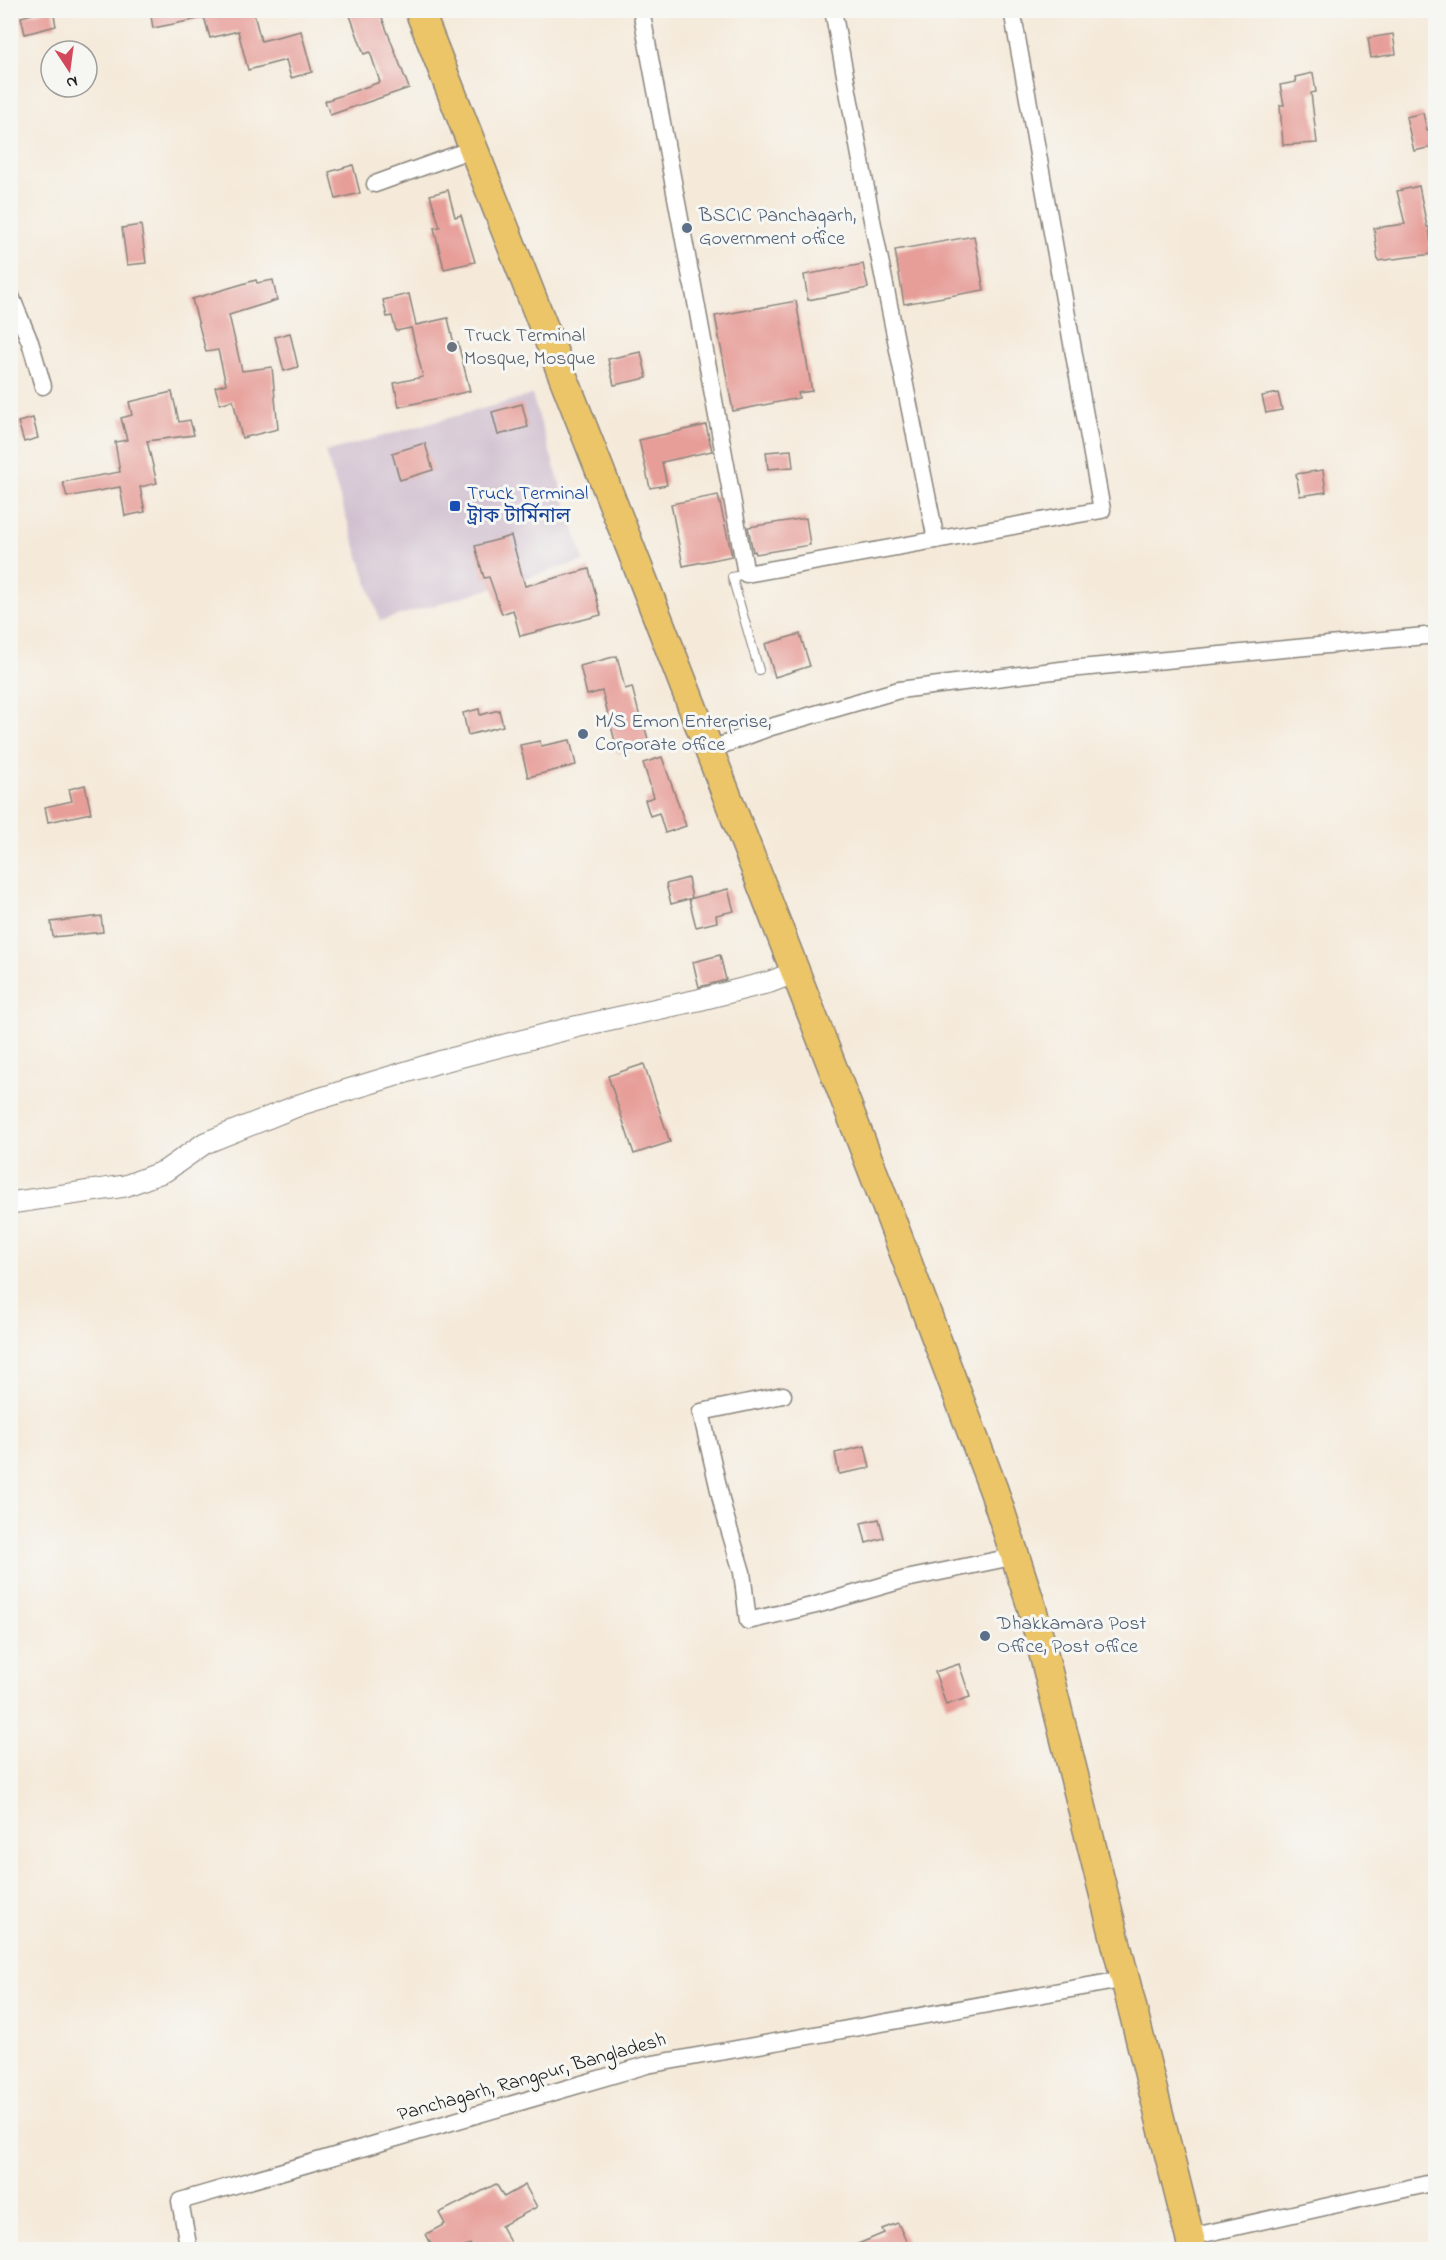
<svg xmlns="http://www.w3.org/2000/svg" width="1446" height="2260" font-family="'Indie Flower','Noto Sans Bengali',sans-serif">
  <rect width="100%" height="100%" fill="#f6f6f2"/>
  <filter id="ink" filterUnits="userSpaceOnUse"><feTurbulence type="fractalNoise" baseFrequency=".0167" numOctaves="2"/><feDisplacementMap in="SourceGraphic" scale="12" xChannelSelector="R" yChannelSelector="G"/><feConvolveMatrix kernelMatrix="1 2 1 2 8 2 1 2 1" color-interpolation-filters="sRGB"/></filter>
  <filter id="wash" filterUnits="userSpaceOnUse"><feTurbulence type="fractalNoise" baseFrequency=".008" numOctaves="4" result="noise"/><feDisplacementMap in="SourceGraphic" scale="24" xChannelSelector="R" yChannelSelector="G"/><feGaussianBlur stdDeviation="1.35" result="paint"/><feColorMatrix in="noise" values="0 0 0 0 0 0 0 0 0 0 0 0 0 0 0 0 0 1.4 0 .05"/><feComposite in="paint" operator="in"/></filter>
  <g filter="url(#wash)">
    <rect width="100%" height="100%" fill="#f5eada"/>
    <polygon fill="#cfbdce" points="532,395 584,561 380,621 325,452"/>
    <g id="blocks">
      <g fill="#e79e99">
        <polygon points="47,10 53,10 56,26 25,34 21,17"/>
        <polygon points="150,10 253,10 261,41 301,31 312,72 291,78 286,60 248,70 238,31 210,38 203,13 204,18 153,28"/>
        <polygon points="348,10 379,10 409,88 330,115 325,101 380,82 370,52 364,54"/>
        <polygon points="1393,34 1396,54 1371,58 1368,38"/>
        <polygon points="1313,73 1316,92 1311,93 1317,143 1283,145 1280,105 1284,105 1280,85 1296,82 1295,77"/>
        <polygon points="1423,113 1427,130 1436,128 1436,146 1414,151 1406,117"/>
        <polygon points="353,165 360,193 336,199 329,172"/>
        <polygon points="1419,186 1427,227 1429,227 1432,254 1378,261 1374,228 1405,224 1397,191"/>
        <polygon points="448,190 455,217 461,215 475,262 444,269 434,228 440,227 430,195"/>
        <polygon points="141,225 146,263 127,265 122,228"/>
        <polygon points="974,236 984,290 904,304 895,250"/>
        <polygon points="863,264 868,288 808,300 804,275"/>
        <polygon points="256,280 257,283 273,280 277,300 229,315 242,371 272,367 278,429 242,438 233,400 220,404 215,387 226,384 218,350 206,352 192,299"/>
        <polygon points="409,294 416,325 448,318 454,344 458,343 470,391 399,407 394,383 423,377 411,328 396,331 392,316 387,317 383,300"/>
        <polygon points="796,301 812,391 798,393 799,398 733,411 715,316"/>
        <polygon points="290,333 298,367 284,371 275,337"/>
        <polygon points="641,352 647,378 614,385 608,359"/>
        <polygon points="172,392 179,422 190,420 194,435 147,441 157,483 140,487 145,512 125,516 120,487 67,497 63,482 120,472 115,442 127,440 121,418 132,415 129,402"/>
        <polygon points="1278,393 1282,410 1266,413 1262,396"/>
        <polygon points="522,404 528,427 498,435 492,412"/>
        <polygon points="33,418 38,438 24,442 18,422"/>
        <polygon points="706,425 712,451 662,462 667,485 650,488 639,440"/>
        <polygon points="425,443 433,470 400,480 392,453"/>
        <polygon points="791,450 793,467 768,469 766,452"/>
        <polygon points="1323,470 1326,492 1300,496 1296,474"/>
        <polygon points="718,495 732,556 683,566 671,504"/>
        <polygon points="806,518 810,545 756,554 755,551 753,552 748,527"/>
        <polygon points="511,536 525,586 589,569 601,615 520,636 513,610 502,614 489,577 484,578 475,546"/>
        <polygon points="800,634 810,666 775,677 765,644"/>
        <polygon points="617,656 625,689 632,687 642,725 644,725 650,746 618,753 602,691 587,695 580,666"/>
        <polygon points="479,709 480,715 499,710 503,726 468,735 463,713"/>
        <polygon points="570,740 576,765 528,777 520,745 540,741 541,746"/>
        <polygon points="662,757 686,826 665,833 659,813 650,816 645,800 654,797 643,763"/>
        <polygon points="85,785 91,813 48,822 45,807 72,801 69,789"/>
        <polygon points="688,878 692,898 671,904 666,884"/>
        <polygon points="728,889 734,911 716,915 717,922 696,927 689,899"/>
        <polygon points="101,916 103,932 53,937 51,922"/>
        <polygon points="720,955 726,980 699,987 693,962"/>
        <polygon points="644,1064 670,1142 634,1154 608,1076"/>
        <polygon points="865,1446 870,1468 839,1474 835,1453"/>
        <polygon points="879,1519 884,1538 866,1543 861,1523"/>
        <polygon points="959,1664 970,1697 946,1705 935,1672"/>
        <polygon points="496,2184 504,2197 525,2185 537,2207 501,2226 511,2244 501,2250 473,2250 470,2244 460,2250 434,2250 426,2234 445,2224 439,2213"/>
        <polygon points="898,2223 910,2250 844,2250 884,2233 882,2229"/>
      </g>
    </g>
  </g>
  <g filter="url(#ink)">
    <use href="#blocks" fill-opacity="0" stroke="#88837b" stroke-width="1.5"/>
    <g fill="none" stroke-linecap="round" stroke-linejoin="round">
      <defs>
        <polyline id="service" points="746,574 732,577 759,670"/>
        <g id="minor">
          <polyline points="641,10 692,283"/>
          <polyline points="833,10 870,210 936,540"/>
          <polyline points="375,184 475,148"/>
          <polyline points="691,275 746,574 1102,510 1012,10"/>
          <polyline points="10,294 30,342 43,386"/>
          <polyline points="709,750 771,727 899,690 1069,669 1436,635"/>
          <polyline points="783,1395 701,1412 724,1512 742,1572 748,1621 816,1605 906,1579 1017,1556"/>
          <polyline points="1190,2237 1436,2182"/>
          <polyline points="189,2250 180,2201 647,2065 1127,1979"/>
        </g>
        <polyline id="tertiary" points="10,1203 125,1186 165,1171 205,1143 302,1104 439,1062 575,1027 698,1000 770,982 796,972"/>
        <polyline id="trunk" points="419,10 645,585 879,1187 994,1491 1032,1608 1193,2250"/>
      </defs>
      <use href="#service" stroke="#88837b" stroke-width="10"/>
      <use href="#minor" stroke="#88837b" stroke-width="19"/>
      <use href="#tertiary" stroke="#88837b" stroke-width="23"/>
      <use href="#trunk" stroke="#88837b" stroke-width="31"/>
      <use href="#service" stroke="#fff" stroke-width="8"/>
      <use href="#minor" stroke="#fff" stroke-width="16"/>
      <use href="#tertiary" stroke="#fff" stroke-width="21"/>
      <use href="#trunk" stroke="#edc569" stroke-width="28"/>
    </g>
  </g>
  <g fill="#5c6f8a" stroke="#f6f6f2" stroke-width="2">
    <circle cx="687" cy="228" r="6"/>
    <circle cx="583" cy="734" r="6"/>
    <circle cx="985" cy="1636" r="6"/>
  </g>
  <circle fill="#6b7280" stroke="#f6f6f2" stroke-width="2" cx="452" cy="347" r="6"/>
  <rect fill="#1a4fb4" stroke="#f6f6f2" stroke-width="2" x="449" y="500" width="12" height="12" rx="3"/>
  <g text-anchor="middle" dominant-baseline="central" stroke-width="6" stroke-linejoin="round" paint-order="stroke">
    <g font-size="20" fill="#4e5e75" stroke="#f6f6f2" text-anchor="start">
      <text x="699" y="216">BSCIC Panchagarh,<tspan x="699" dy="23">Government office</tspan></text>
      <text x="595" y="722">M/S Emon Enterprise,<tspan x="595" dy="23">Corporate office</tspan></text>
      <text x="997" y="1624">Dhakkamara Post<tspan x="997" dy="23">Office, Post office</tspan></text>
    </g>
    <g font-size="20" fill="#5b616d" stroke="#f6f6f2" text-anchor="start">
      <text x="464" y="336">Truck Terminal<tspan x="464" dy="23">Mosque, Mosque</tspan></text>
    </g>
    <g font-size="20" fill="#164399" stroke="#f6f6f2" text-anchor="start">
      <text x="467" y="494">Truck Terminal<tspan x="467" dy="23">ট্রাক টার্মিনাল</tspan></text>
    </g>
    <g font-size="20" fill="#1c1c1c" stroke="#f6f6f2">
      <text transform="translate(532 2078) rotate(-16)">Panchagarh, Rangpur, Bangladesh</text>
    </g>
  </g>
  <rect width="1446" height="2260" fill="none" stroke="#f6f6f2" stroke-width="36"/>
  <g transform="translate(69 69) rotate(167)"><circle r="28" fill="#f6f6f2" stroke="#9f9f9c" stroke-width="1.5"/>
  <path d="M0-4.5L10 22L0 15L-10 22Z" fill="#d1495b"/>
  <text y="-9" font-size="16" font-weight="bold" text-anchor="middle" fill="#1c1c1c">N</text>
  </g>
</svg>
